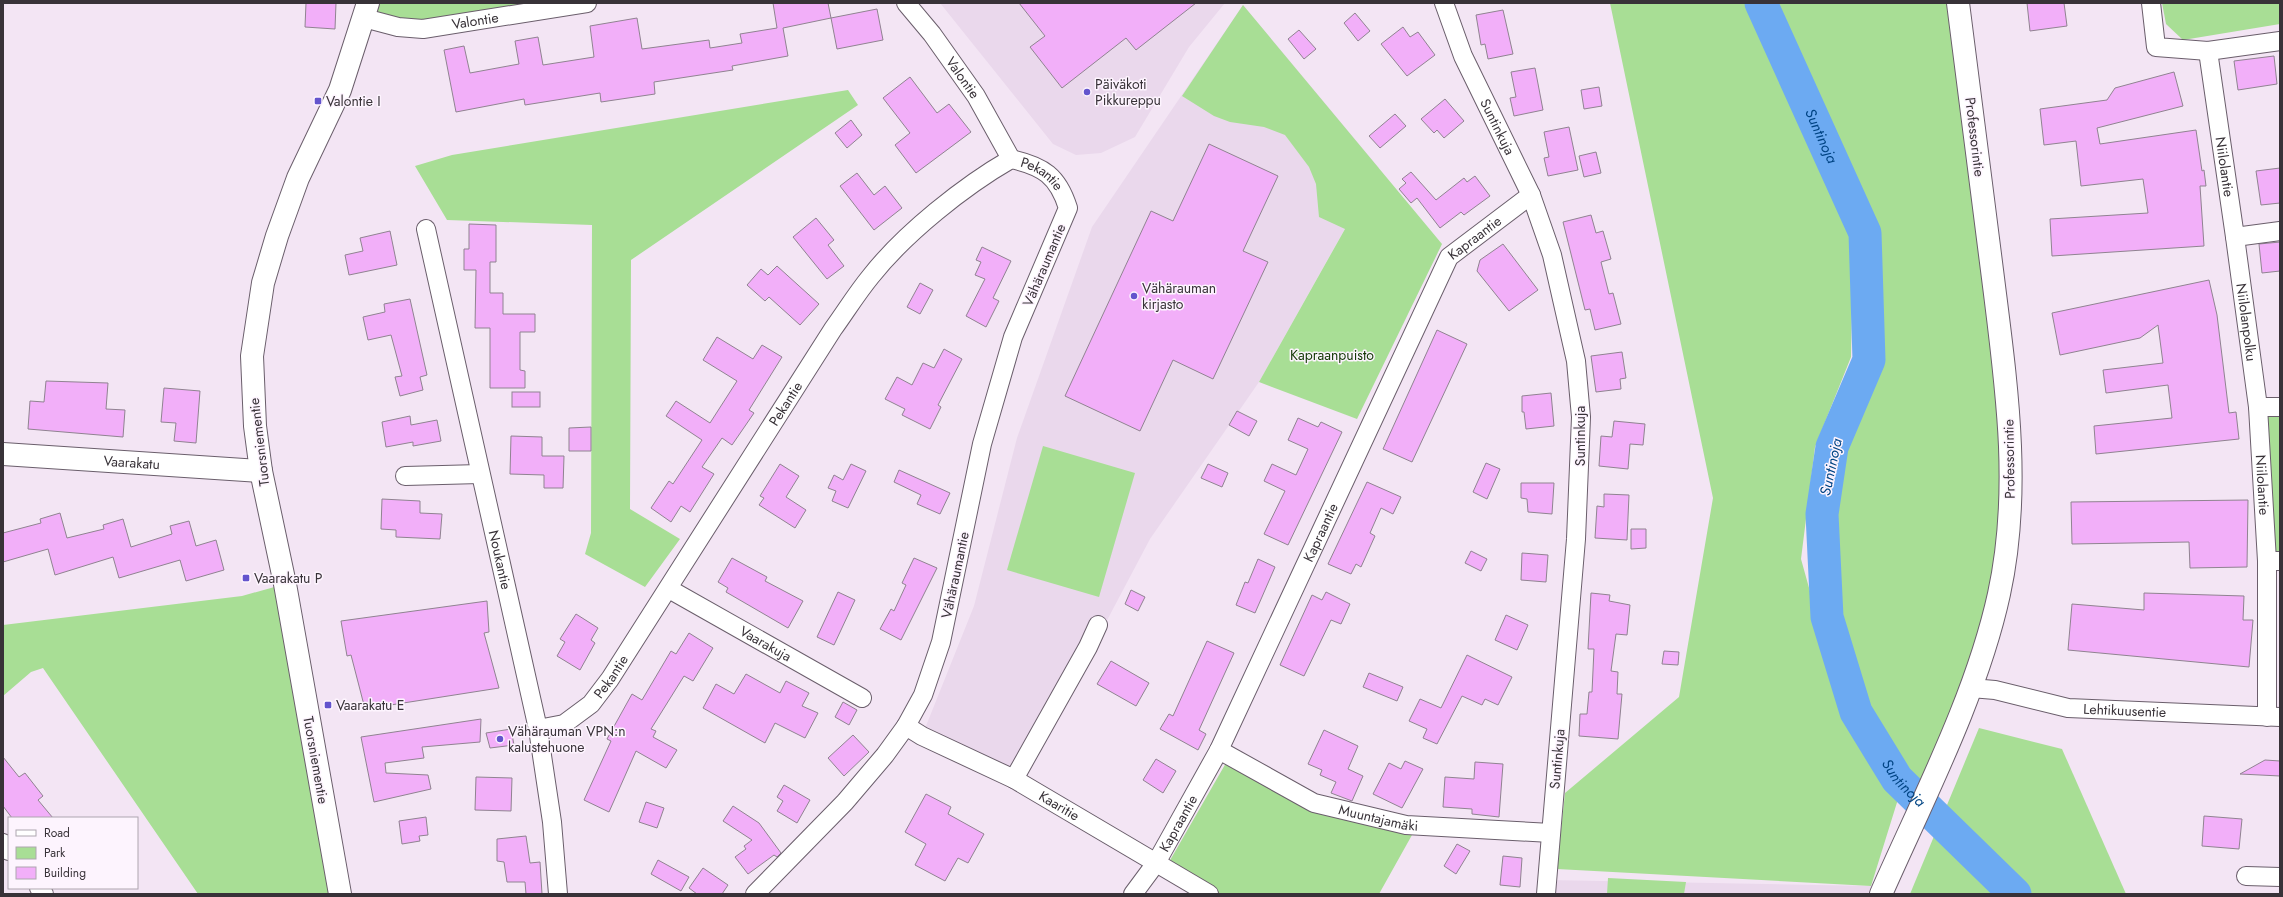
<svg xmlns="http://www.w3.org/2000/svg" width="2283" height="897" font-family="Jost,sans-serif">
  <rect width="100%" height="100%" fill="#f3e5f4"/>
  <g fill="#ead8ec">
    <polygon points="940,3 1225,3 1189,47 1135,137 1101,153 1076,155 1053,144"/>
    <polygon points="1243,5 1379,168 1259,382 1150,539 1021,783 922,736 974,606 1017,438 1092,227"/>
    <polygon points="1547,880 1871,886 1868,894 1546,894"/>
  </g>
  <g fill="#a8de95">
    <polygon points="369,3 605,3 423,29 364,18"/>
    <polygon points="1610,3 1753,3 1853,238 1851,357 1815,447 1801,559 1841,703 1899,796 1871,886 1557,869 1565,793 1679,697 1713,498"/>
    <polygon points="1761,3 1958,3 2006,383 1999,593 1926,793 1897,779 1827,617 1822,514 1832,447 1869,360 1865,233"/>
    <polygon points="2162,3 2280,3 2280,24 2183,40 2166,24"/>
    <polygon points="1243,5 1442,244 1357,419 1259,382 1345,229 1319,217 1316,184 1309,167 1285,135 1264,127 1230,122 1214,116 1182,96"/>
    <polygon points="848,90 858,105 631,260 630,509 680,539 645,587 585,554 591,533 592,225 447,220 415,166 452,155"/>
    <polygon points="2258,407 2280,407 2280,561 2267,561"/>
    <polygon points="1043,446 1135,473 1099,597 1007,570"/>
    <polygon points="285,584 332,894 198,894 43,668 31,672 3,696 3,625 242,596"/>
    <polygon points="1979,728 2062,749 2126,894 1910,894"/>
    <polygon points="1230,756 1314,803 1412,835 1379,894 1211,894 1165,869"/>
    <polygon points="1608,878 1686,882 1684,894 1607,894"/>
  </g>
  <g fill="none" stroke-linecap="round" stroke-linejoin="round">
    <path stroke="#6caaf2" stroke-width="33" id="s1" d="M 1761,3 L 1865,233 L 1869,360 L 1832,447 L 1822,514 L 1827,617 L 1856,712 L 1897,779 L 2015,894"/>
  </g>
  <g fill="#f2aff9" stroke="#908391">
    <polygon points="306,3 336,3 335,29 305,27"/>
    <polygon points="773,3 828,3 831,18 783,28 788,56 732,66 733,70 654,82 655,94 601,102 600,93 525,105 524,99 456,112 444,50 464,46 470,73 519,64 515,41 538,37 543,65 594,57 590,26 637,18 642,49 709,40 710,48 742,43 740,34 777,28"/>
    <polygon points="1019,3 1196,3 1136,50 1126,38 1062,88 1030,47 1045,36"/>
    <polygon points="2027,3 2064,3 2067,26 2030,31"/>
    <polygon points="877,9 883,40 837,49 831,18"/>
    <polygon points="1503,10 1513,54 1488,59 1485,44 1481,45 1476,15"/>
    <polygon points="1355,13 1370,31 1358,41 1344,23"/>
    <polygon points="1403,27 1410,37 1418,32 1435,55 1407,76 1381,44"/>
    <polygon points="1299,30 1316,49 1304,59 1288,39"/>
    <polygon points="2274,56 2277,84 2238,90 2234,61"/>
    <polygon points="1535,68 1543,110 1514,116 1510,98 1516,97 1511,72"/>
    <polygon points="2174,72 2183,106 2097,128 2100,144 2196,130 2202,171 2204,170 2206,186 2200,186 2204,246 2052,256 2050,219 2148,213 2143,179 2081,186 2076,141 2044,145 2040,109 2107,100 2115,88"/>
    <polygon points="910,77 937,113 949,104 971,132 916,173 895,145 910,133 883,98"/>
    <polygon points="1599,87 1602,106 1584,109 1581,90"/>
    <polygon points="1445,99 1464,121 1444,138 1437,130 1434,133 1421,119"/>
    <polygon points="1395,114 1406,126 1380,148 1369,136"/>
    <polygon points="851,120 862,135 847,148 835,133"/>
    <polygon points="1569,127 1578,170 1548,176 1544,158 1549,157 1544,132"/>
    <polygon points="1209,144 1278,176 1243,251 1268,262 1213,379 1173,360 1140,431 1065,396 1151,211 1173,221"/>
    <polygon points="1596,152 1601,173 1584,177 1579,156"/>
    <polygon points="2280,168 2280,203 2261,205 2256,171"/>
    <polygon points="1411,172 1436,200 1464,178 1467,182 1475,176 1490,196 1464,215 1461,212 1440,228 1417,198 1411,203 1399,189 1406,183 1402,179"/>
    <polygon points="857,173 874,195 885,186 902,208 874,230 840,186"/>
    <polygon points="1591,215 1596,233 1603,231 1611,259 1601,262 1609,294 1613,293 1621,324 1595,330 1590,309 1585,310 1563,222"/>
    <polygon points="816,218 834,240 828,245 844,266 827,279 793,237"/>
    <polygon points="469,224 496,225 496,262 490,262 490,293 503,293 503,314 535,314 535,332 520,332 520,370 525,371 525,388 490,388 490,328 475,328 476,270 464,270 464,249 469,249"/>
    <polygon points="390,231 397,265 349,275 345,255 363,251 360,238"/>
    <polygon points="2280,242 2280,271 2262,273 2259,244"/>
    <polygon points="1503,244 1538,290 1509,311 1477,271 1480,260"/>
    <polygon points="982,247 1011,261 993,298 999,301 986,327 966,316 985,279 975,275 981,262 976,260"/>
    <polygon points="777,266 819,304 800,325 769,297 765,301 747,285 761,269 768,275"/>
    <polygon points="2209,280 2217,315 2229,413 2236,412 2239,439 2096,454 2094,426 2172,418 2168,385 2106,393 2103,370 2163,363 2158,325 2140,338 2060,355 2052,313"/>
    <polygon points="920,283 933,290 920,314 907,307"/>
    <polygon points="410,299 427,375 420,377 423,390 400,396 395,377 402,376 391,335 368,340 363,317 385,312 384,304"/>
    <polygon points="1437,330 1467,344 1412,462 1383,449"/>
    <polygon points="717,337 753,359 762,345 782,357 749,410 754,413 732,445 722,438 702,467 714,474 690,512 681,506 671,522 651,508 669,481 673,484 702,440 666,416 676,401 710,423 737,381 703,360"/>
    <polygon points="944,349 962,359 938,405 941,407 930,429 902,415 905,409 885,399 897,377 912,385 923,363 934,368"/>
    <polygon points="1622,352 1626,378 1620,379 1621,389 1596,392 1591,356"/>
    <polygon points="46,381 108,383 106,409 125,410 123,437 28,429 30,401 44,402"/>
    <polygon points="164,388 200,391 196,443 174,441 176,423 161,422"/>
    <rect x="512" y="392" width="28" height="15"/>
    <polygon points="1551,393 1554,426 1526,429 1524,412 1522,412 1522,396"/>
    <polygon points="1237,411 1257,421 1249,436 1229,425"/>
    <polygon points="410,416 411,425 437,420 441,441 413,446 413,442 386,447 382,422"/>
    <polygon points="1298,418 1318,427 1321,422 1342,432 1288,545 1264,534 1285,491 1264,481 1272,464 1296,475 1308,449 1288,440"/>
    <polygon points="1614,421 1645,424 1643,445 1630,444 1628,469 1599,466 1601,436 1612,437"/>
    <polygon points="591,427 591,451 569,451 569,428"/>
    <polygon points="511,436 542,437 542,456 564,456 563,488 544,488 544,475 510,474"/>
    <polygon points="1486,463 1500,469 1487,499 1473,492"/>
    <polygon points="780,464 799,476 786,497 806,510 795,528 759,505 764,498 760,496"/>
    <polygon points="851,464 866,471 848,508 832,501 836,491 828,488 834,475 843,480"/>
    <polygon points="1208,464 1228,473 1222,487 1201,478"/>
    <polygon points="899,470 950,493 940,514 917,504 921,495 894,482"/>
    <polygon points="1367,482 1401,497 1393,514 1381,508 1370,533 1375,536 1361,567 1356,564 1351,574 1328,564"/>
    <polygon points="1521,483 1554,483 1552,514 1528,512 1527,499 1521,498"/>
    <polygon points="1604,494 1629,495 1627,540 1595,538 1597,506 1604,507"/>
    <polygon points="382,499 420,501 420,513 442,514 440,539 396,537 396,530 381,529"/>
    <polygon points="2248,500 2247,567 2190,568 2189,542 2072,544 2071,502"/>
    <polygon points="60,513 67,538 104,529 103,525 123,519 131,547 172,534 170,526 189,521 196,546 216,540 224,570 186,581 180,560 119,578 113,557 55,575 48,549 3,562 3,533 41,523 40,519"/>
    <polygon points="1631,529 1646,529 1646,548 1631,549"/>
    <polygon points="1471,551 1487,559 1481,571 1465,563"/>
    <polygon points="1522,553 1548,555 1546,582 1521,580"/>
    <polygon points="732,558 767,577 765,581 803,601 788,628 726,592 728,588 718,582"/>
    <polygon points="914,558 937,568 901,640 880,629 891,609 894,611 906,585 902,583"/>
    <polygon points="1258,559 1275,567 1255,613 1236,605 1245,582 1248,583"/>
    <polygon points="1131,590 1145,597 1138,611 1125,604"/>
    <polygon points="838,592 855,600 834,645 817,637"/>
    <polygon points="1326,592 1350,604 1341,624 1331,620 1304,676 1280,665 1312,595 1322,600"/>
    <polygon points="1591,593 1610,595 1609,601 1630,605 1627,635 1616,634 1611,671 1618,672 1617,694 1622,694 1618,739 1579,736 1580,714 1587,714 1589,692 1592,692 1594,649 1588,649"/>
    <polygon points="2144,593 2244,596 2243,620 2253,620 2249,667 2068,650 2072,604 2144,610"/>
    <polygon points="487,601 489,632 484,633 499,688 365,709 351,655 347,656 341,621"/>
    <polygon points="576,614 598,628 591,640 595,643 580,670 557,656 565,642 560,639"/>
    <polygon points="1506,615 1528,625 1517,650 1495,640"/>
    <polygon points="689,633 713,648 693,681 684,676 651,729 656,731 653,737 677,750 666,768 636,751 609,812 584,800 611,741 607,739 632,694 642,700 671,651 676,654"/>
    <polygon points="1207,641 1234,653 1199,730 1206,734 1198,750 1160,729 1169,714 1173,716"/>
    <polygon points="1664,651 1679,652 1678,665 1662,664"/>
    <polygon points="1467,655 1512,677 1498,705 1485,699 1482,705 1462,696 1437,744 1423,738 1427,729 1409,721 1420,699 1441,708"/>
    <polygon points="1111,661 1149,683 1136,706 1097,684"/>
    <polygon points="1369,673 1403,687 1397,701 1363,687"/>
    <polygon points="746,674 780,693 786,681 809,693 802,706 818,713 805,738 775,723 765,743 703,708 716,684 734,694"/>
    <polygon points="843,702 857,710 849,725 835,717"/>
    <polygon points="481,719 480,742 422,747 424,758 385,763 386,773 428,775 431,789 374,802 361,737"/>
    <polygon points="511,729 514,745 490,748 486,733"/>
    <polygon points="1324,730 1358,746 1348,769 1363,776 1352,801 1331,793 1336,782 1320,775 1322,770 1308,764"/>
    <polygon points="853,735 869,752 844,776 828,758"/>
    <polygon points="3,757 19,777 25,773 43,796 38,800 53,818 12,818 3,806"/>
    <polygon points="1156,759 1176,771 1163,793 1143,780"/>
    <polygon points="2265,760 2280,761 2280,776 2240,774"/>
    <polygon points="1405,761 1423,769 1402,808 1373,794 1389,763 1401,769"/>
    <polygon points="1475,762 1503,764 1499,817 1472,814 1472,809 1443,807 1445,777 1474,779"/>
    <polygon points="476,777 512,778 511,811 475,810"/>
    <polygon points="784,785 810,800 797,823 777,811 783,801 777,797"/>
    <polygon points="926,794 951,807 948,814 984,834 968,863 958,858 945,881 915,865 926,844 905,832"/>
    <polygon points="646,802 664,808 657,828 639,822"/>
    <polygon points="733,806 759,823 781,853 777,857 774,855 748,874 735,857 746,849 744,846 752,840 723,821"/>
    <polygon points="2204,816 2242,819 2239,849 2202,846"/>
    <polygon points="426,817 428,835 419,836 420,841 402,844 399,821"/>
    <polygon points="526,836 530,863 540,862 542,894 526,894 525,882 507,882 504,862 497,861 497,839"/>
    <polygon points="1457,844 1470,851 1456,874 1444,866"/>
    <polygon points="1503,856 1522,858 1520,887 1500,885"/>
    <polygon points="658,860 689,877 681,891 651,874"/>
    <polygon points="703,868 728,885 722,894 697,894 689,888"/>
  </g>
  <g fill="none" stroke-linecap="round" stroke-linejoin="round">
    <defs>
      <g id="minor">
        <path id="s2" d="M 906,3 L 932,34 L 976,96 L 1011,159"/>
        <path id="s3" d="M 1444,3 L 1463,56 L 1531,195 L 1552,255 L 1576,361 L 1581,417 L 1576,539 L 1546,894"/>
        <polyline points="2151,3 2156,47 2208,51 2280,41"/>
        <path id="s4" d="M 364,18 L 398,27 L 423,29 L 587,3"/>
        <path id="s5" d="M 2208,51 L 2235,237 L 2280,231"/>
        <path id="s6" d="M 426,229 L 538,729 L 552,822 L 558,894"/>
        <path id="s7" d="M 2235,237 L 2258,407"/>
        <path id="s8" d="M 2280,407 L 2258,407 L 2267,561 L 2280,561"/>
        <polyline points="405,476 480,474"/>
        <path id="s9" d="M 669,589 L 862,698"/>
        <path id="s10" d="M 1971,688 L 1995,690 L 2068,708 L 2280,717"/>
        <polyline points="2267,717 2267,561"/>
        <path id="s11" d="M 906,726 L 922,736 L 1014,779 L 1209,894"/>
        <path id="s12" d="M 538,729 L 564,724 L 591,704 L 610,679 L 833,329 C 846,311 857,293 871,276 C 905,233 964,186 1011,159 C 1043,166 1058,176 1068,208 L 1013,337 L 982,444 L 941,642 L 923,695 L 906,726 L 885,755 L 845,802 L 755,894"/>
        <path id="s13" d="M 1219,750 L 1314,803 L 1406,825 L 1551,833"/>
        <polyline points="1014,779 1088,647 1098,625"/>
        <polyline points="3,843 9,851"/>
        <polyline points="2246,876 2280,877"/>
        <polyline points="39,888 44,894"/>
        <path id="s14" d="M 1133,894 L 1156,863 L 1219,750 L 1449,257 L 1531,195"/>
      </g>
      <g id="major">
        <path id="s15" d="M 3,454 L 261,471"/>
        <polyline points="340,894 285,584 261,471 255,426 252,356 263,283 277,236 298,178 340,90 368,3"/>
        <path d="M 1881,894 C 1923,799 1977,695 1999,594 C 2022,489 2006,382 1993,278 C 1981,186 1970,95 1958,3"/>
      </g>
    </defs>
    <use href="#minor" stroke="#6a5e6b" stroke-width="20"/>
    <use href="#major" stroke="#6a5e6b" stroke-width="24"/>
    <use href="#minor" stroke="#fff" stroke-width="18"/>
    <use href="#major" stroke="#fff" stroke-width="22"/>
  </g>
  <g fill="#6354cd" stroke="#fdf4fe" stroke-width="1.5">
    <circle cx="1087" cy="92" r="4"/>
    <rect x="314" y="97" width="8" height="8" rx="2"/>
    <circle cx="1134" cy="296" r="4"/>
    <rect x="242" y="574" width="8" height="8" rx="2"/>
    <rect x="324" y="701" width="8" height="8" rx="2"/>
    <circle cx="500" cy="739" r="4"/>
  </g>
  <g text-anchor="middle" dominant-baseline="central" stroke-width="3" stroke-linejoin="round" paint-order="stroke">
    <g font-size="14" fill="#383238" stroke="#fdf4fe">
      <text stroke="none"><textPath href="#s4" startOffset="113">Valontie</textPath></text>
      <text stroke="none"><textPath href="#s2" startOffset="94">Valontie</textPath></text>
      <text stroke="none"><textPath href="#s3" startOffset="135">Suntinkuja</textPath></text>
      <text transform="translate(1975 137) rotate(83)">Professorintie</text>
      <text stroke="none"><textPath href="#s5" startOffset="117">Niilolantie</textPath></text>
      <text stroke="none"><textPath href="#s12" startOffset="790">Pekantie</textPath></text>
      <text stroke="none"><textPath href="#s14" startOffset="744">Kapraantie</textPath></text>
      <text transform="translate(1044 265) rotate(-67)">Vähäraumantie</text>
      <text stroke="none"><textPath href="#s7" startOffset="86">Niilolanpolku</textPath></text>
      <text stroke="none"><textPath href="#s12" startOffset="418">Pekantie</textPath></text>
      <text transform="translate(1580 436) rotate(-90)">Suntinkuja</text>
      <text transform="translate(259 442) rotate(-97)">Tuorsniementie</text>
      <text transform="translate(2009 459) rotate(-91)">Professorintie</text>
      <text stroke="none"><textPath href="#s15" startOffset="129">Vaarakatu</textPath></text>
      <text stroke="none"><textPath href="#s8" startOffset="100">Niilolantie</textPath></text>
      <text stroke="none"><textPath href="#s14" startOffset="408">Kapraantie</textPath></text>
      <text stroke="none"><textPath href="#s6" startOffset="339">Noukantie</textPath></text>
      <text transform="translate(955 575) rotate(-78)">Vähäraumantie</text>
      <text stroke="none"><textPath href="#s9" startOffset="111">Vaarakuja</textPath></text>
      <text stroke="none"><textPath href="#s12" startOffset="94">Pekantie</textPath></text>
      <text stroke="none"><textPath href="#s10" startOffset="156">Lehtikuusentie</textPath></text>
      <text transform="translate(1557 759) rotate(-85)">Suntinkuja</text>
      <text transform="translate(316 760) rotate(80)">Tuorsniementie</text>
      <text stroke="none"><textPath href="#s11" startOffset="173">Kaaritie</textPath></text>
      <text stroke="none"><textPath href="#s13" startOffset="175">Muuntajamäki</textPath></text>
      <text stroke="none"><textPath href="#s14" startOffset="84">Kapraantie</textPath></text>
    </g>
    <g font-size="14" fill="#383238" stroke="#fdf4fe" text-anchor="start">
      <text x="1095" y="84">Päiväkoti<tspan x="1095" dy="16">Pikkureppu</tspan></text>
      <text x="326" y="101">Valontie I</text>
      <text x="1142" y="288">Vähärauman<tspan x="1142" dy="16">kirjasto</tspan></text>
      <text x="254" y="578">Vaarakatu P</text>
      <text x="336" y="705">Vaarakatu E</text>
      <text x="508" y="731">Vähärauman VPN:n<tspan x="508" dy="16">kalustehuone</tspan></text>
    </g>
    <g font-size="14" fill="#0f3500" stroke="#fdf4fe">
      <text x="1332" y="355">Kapraanpuisto</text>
    </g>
    <g font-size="15" font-style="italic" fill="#004484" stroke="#fdf4fe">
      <text stroke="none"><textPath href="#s1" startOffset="146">Suntinoja</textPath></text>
      <text transform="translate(1831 467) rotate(-78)">Suntinoja</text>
      <text stroke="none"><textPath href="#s1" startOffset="830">Suntinoja</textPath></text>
    </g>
  </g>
  <rect width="2283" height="897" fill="none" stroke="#383238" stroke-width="8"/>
  <rect x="8" y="817" width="130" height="72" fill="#fdf4fe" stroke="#aea6af"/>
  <rect x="16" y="830" width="20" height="6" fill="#ffffff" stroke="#aea6af"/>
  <text x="44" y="837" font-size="12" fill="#383238">Road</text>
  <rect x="16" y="847" width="20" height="12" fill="#a8de95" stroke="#aea6af"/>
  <text x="44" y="857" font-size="12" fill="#383238">Park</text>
  <rect x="16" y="867" width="20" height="12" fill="#f2aff9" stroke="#aea6af"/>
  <text x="44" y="877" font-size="12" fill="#383238">Building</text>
</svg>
